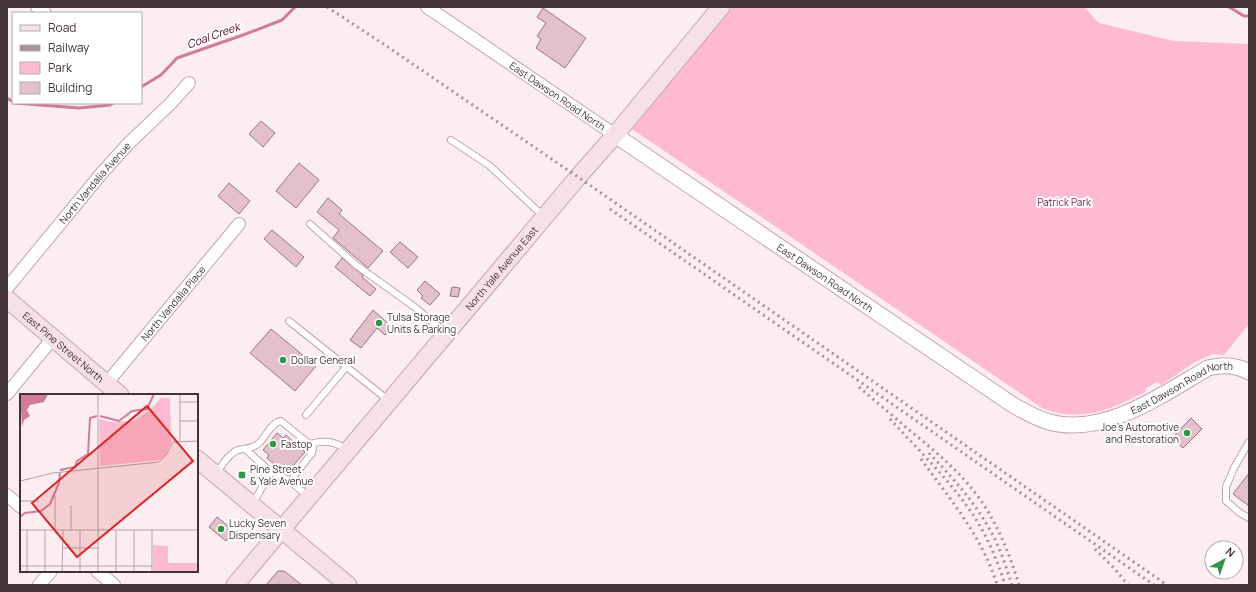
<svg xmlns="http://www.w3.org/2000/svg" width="1256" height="592" font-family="Manrope,sans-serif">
  <rect width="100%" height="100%" fill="#fcedf1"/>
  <path fill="#febbd0" d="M 732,7 L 1084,7 L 1099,23 L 1174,41 L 1249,44 L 1249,324 L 1224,355 L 1213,354 L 1195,362 L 1161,385 L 1157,382 L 1146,388 L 1145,392 C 1119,405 1094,418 1063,414 C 1056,413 1049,410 1042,408 L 632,129 Z"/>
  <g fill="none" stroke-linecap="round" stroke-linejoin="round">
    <g stroke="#d07d99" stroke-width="3">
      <polyline points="1229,7 1244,16 1249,16"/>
      <polyline points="141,87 161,75 177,58 243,35 282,20 295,7"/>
      <polyline points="7,98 13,102"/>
      <polyline points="14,103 79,108 110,105 113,103"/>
    </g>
  </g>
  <g fill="#e3c0ca" stroke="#977781">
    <polygon points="543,8 586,38 565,68 536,48 541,39 537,36 546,23 537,17"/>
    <polygon points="261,121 275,133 263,147 249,134"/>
    <polygon points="299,163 319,180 296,208 276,191"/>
    <polygon points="229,183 250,201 239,214 218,196"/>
    <polygon points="328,198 342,210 339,214 383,251 368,268 333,238 339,230 317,212"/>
    <polygon points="272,230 304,257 296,267 264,239"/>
    <polygon points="400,242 418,257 408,268 390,252"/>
    <polygon points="342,258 363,275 362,277 376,289 370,296 335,267"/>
    <polygon points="425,281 440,294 430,305 421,298 423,296 417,290"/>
    <polygon points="452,287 460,288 458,297 450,296"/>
    <polygon points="373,310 392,327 385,335 377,328 361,348 350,340"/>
    <polygon points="271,329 316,366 295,391 250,353"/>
    <polygon points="1191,418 1202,429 1183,448 1172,438"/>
    <polygon points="277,433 283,438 286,435 305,452 286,474 267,458 269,455 263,450"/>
    <polygon points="1249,473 1249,506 1233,494"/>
    <polygon points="217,517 234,531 226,541 209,527"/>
    <polygon points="278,571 284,571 302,585 266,585"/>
  </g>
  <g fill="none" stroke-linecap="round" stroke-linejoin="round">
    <defs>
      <g id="service">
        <polyline points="451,140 490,166 543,216"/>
        <polyline points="310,224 356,265 416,308 445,333"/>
        <polyline points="289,321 388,400"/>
        <polyline points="306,415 347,366"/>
        <polyline points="1249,442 1234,468 1226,487 1226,501 1240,513 1249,518"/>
        <path d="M 310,444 C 323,440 336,441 347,450"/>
        <polyline points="245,449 271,472 290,481"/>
        <path d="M 216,473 C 222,466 229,453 238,450 C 246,448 253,449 259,443 C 266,437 271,422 281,421 L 313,447 L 312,453 L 290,481 L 308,496"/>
        <polyline points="253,503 271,472"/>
      </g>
      <g id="minor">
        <polyline points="37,7 45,13"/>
        <path id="s1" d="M 427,7 L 615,135"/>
        <path id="s2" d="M 7,288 L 101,174 L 128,144 L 171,103 L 189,83"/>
        <path id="s3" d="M 106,384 L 239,224"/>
        <polyline points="7,394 53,338"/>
        <polyline points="7,495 21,507"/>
        <polyline points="97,571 114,585"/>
        <polyline points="39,585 51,571"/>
      </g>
      <g id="tertiary">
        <path id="s4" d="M 615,135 L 1013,405 C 1025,412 1036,418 1049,422 C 1104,437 1163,394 1208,368 C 1223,364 1236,365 1249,372"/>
      </g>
      <g id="secondary">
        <path id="s5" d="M 7,299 L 120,395"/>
        <polyline points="197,459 348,585"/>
        <path id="s6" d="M 235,585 L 578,177 L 615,135 L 721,7"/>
      </g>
    </defs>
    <use href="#service" stroke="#c5a4ae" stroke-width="8"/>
    <use href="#minor" stroke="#c5a4ae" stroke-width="14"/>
    <use href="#tertiary" stroke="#c5a4ae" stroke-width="17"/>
    <use href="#secondary" stroke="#c5a4ae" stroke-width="19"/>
    <use href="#service" stroke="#fff" stroke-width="6"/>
    <use href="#minor" stroke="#fff" stroke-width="12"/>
    <use href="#tertiary" stroke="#fff" stroke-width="15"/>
    <use href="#secondary" stroke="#f7e1e8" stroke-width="17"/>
    <g stroke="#a19296" stroke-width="3" stroke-dasharray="2 4" stroke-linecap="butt">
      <polyline points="327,7 385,45 578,177 1167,585"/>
      <polyline points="610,209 1154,585"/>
      <path d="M 859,387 C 875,401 892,415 908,429 C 935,451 962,473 982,502 C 999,528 1010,555 1019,585"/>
      <path d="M 890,419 C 919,451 952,482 975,518 C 988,538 998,562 1005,585"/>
      <path d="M 929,453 C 952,477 974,501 990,530 C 1000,547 1006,567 1012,585"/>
      <path d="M 921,459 C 950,499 983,538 997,585"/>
      <polyline points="1095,549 1114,568 1128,585"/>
    </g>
  </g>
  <g fill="#309449" stroke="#fff" stroke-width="1.5">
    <circle cx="379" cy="323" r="4"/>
    <circle cx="283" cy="360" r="4"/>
    <circle cx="1187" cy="433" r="4"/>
    <circle cx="273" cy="444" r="4"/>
    <rect x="238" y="471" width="8" height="8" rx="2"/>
    <circle cx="221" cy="529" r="4"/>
  </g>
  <g text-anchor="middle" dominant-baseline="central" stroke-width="4" stroke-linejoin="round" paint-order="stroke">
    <g font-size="10" fill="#413337" stroke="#fff">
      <text stroke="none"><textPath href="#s1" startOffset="158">East Dawson Road North</textPath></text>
      <text stroke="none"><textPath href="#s2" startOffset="137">North Vandalia Avenue</textPath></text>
      <text stroke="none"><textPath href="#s6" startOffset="414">North Yale Avenue East</textPath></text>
      <text stroke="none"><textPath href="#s4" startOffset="254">East Dawson Road North</textPath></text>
      <text stroke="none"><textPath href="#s3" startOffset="105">North Vandalia Place</textPath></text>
      <text stroke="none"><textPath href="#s5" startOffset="74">East Pine Street North</textPath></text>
      <text stroke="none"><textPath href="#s4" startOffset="662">East Dawson Road North</textPath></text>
    </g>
    <g font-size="10" fill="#7d1a47" stroke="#fff">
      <text x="1064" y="202">Patrick Park</text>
    </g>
    <g font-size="10" fill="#413337" stroke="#fff" text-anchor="start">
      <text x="387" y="317">Tulsa Storage<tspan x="387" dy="12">Units &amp; Parking</tspan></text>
      <text x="291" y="360">Dollar General</text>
      <text x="1179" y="427" text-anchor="end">Joe's Automotive<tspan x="1179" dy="12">and Restoration</tspan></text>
      <text x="281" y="444">Fastop</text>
      <text x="250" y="469">Pine Street<tspan x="250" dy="12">&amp; Yale Avenue</tspan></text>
      <text x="229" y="523">Lucky Seven<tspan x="229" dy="12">Dispensary</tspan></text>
    </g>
    <g font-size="11" font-style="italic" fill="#51052a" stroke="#fff">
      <text transform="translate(213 35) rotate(-20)">Coal Creek</text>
    </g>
  </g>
  <g transform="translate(20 394)">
    <rect width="178" height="178" fill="#fcedf1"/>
    <path d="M 141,4 L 150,4 L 151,48 L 145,62 L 139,66 L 80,72 L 79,25 L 91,28 L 114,27 L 129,17 ZM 133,151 L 148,152 L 148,169 L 178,169 L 178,178 L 133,178 Z" fill="#febbd0"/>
    <path d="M 0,0 L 28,0 L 24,8 L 10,11 L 7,16 L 10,22 L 4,26 L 2,33 Z" fill="#d07d99"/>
    <path fill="none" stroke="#d07d99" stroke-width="2" d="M 80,22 L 99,27 L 112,17 L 127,15 L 134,0M 40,76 L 55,73 L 57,67 L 68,60 L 70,24 L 77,22M 0,123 L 5,119 L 21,117 L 30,110 L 39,89 L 40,79"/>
    <path fill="none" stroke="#b1a3a7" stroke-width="1" d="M 160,0 L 160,47M 160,8 L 178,8M 160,27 L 178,27M 0,87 L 33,79 L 139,68 L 146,61 L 153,48 L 178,47M 0,107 L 19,107M 51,111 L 51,136M 0,136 L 178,136M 7,136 L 7,178M 35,136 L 35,102M 43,154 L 78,154M 0,172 L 132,172M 25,178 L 25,136M 42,178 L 43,136M 60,178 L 60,136M 78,178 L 78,0M 96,178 L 96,136M 114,178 L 114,136M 132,178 L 132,136"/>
    <path fill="#d62828" fill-opacity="0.15" stroke="#d62828" stroke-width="2" d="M 127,12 L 173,67 L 57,163 L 12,109 Z"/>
    <rect width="178" height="178" fill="none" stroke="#413337" stroke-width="2"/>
  </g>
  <rect width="1256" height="592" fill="none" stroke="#413337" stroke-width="16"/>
  <rect x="12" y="12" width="130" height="92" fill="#ffffff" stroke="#b3adaf"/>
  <rect x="20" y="25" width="20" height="6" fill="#f7e1e8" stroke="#b3adaf"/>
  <text x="48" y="32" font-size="12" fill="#413337">Road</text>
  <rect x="20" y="45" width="20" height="6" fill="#a19296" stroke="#b3adaf"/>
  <text x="48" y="52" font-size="12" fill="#413337">Railway</text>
  <rect x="20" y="62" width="20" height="12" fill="#febbd0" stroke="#b3adaf"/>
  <text x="48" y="72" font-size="12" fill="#413337">Park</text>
  <rect x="20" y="82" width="20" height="12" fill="#e3c0ca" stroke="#b3adaf"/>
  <text x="48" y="92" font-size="12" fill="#413337">Building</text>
  <g transform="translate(1224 560) rotate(40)"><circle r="19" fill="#ffffff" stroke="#b3adaf"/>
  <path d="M0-3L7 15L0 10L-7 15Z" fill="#309449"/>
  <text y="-6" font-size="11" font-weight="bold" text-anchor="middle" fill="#413337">N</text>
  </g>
</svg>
